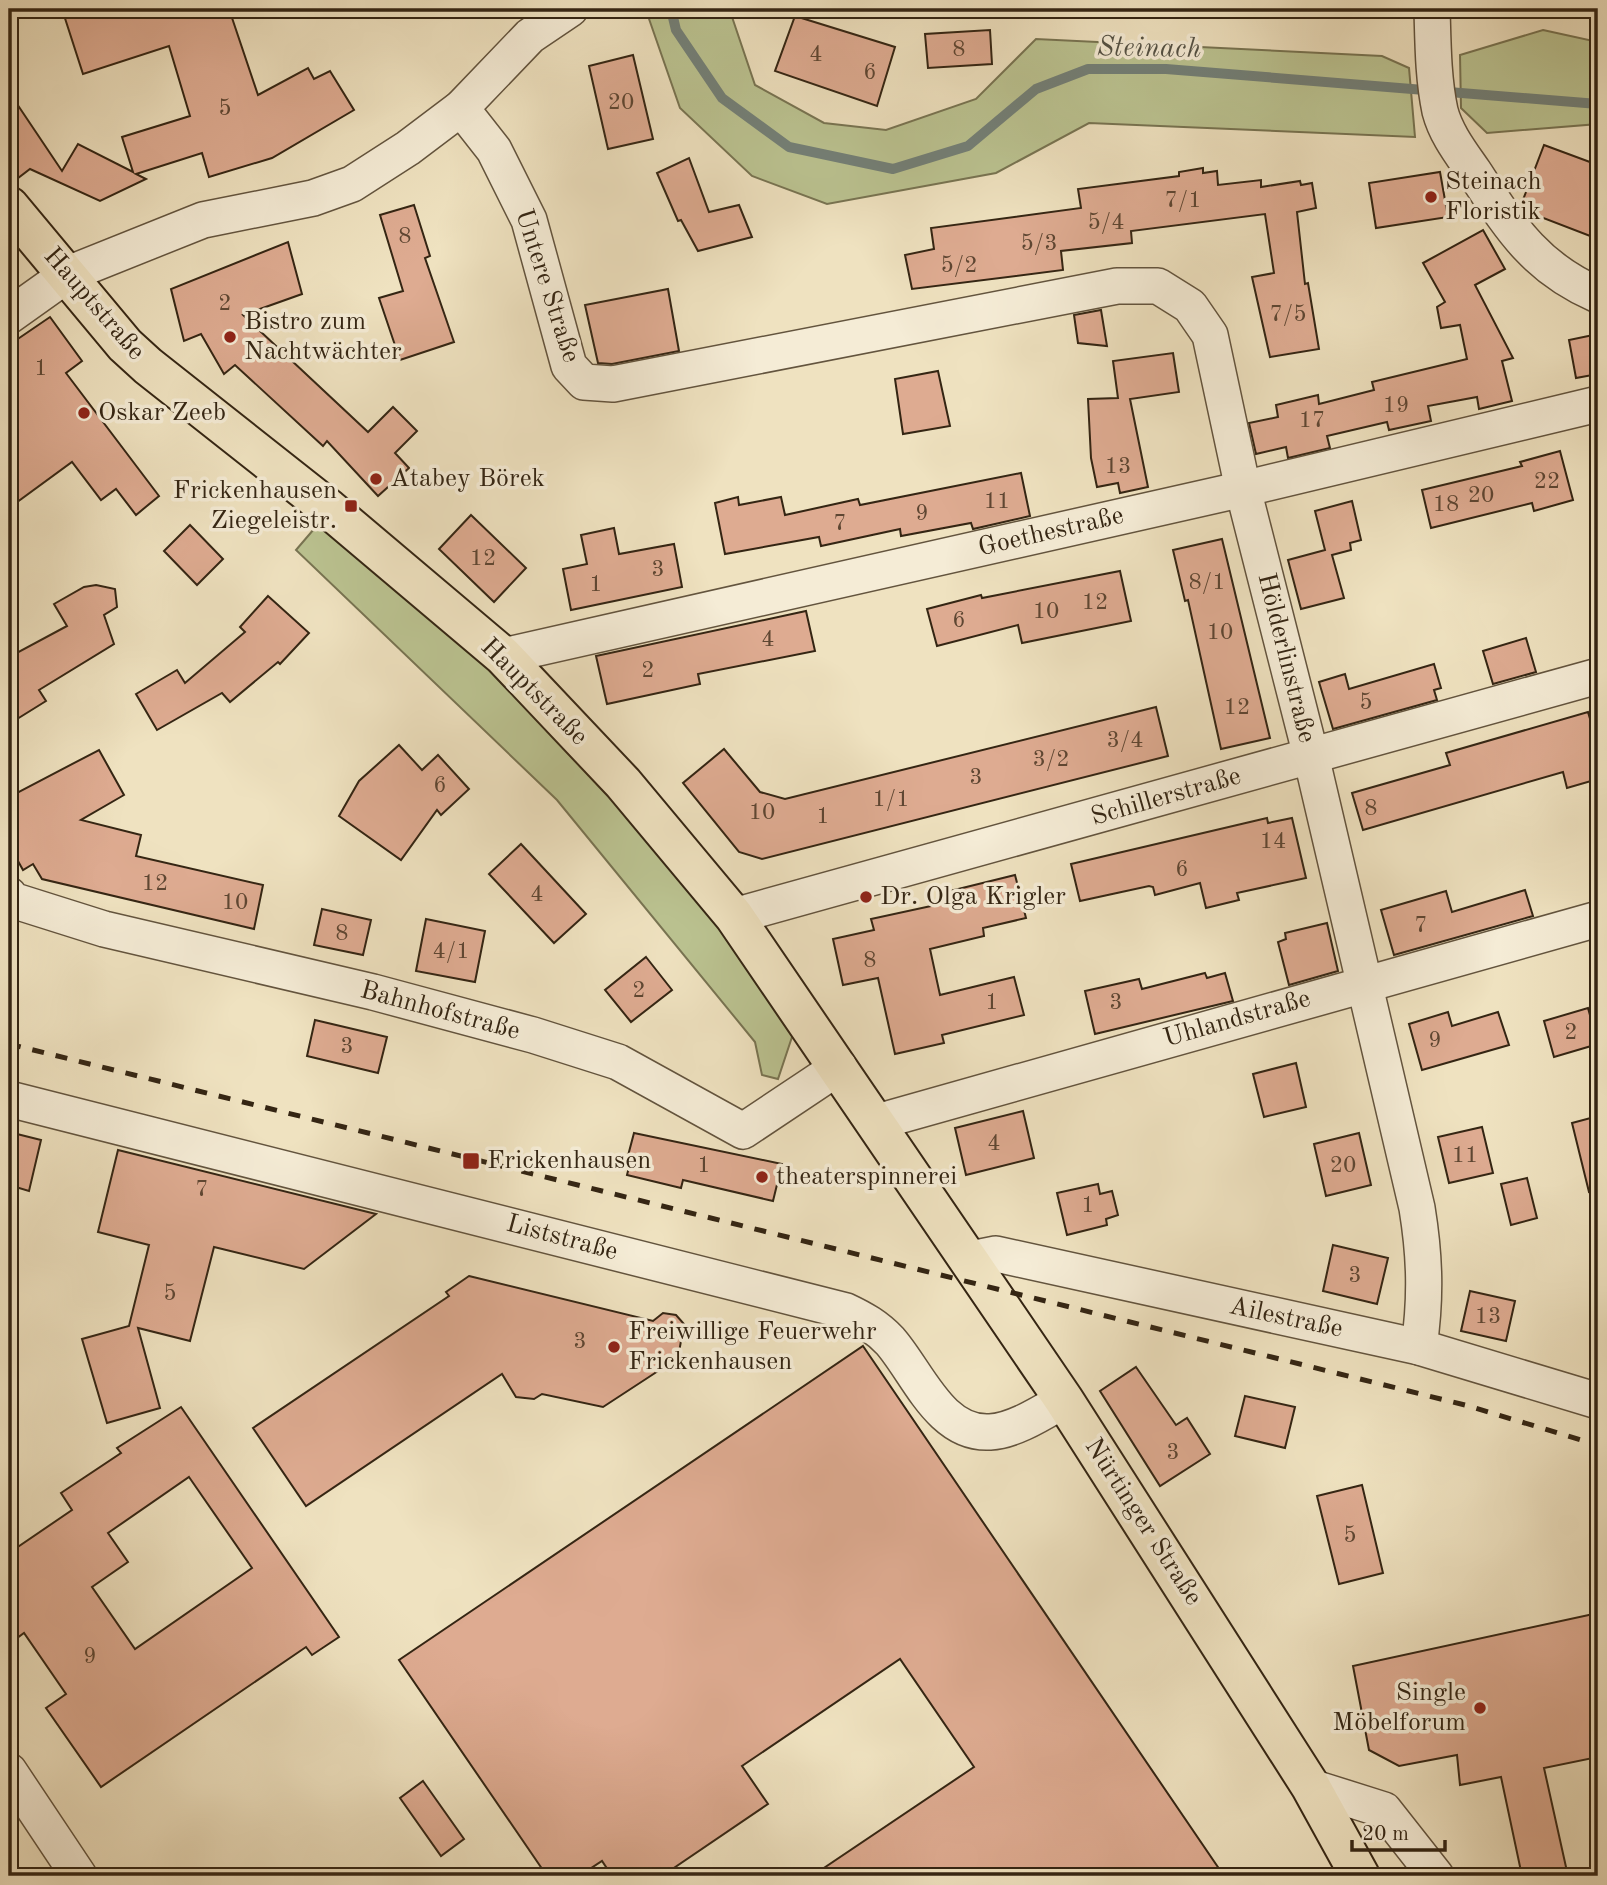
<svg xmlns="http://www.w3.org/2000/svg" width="1607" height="1885" font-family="'Old Standard TT',serif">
  <rect width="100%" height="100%" fill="#efe2c0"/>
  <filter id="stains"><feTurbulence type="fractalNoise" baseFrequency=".00286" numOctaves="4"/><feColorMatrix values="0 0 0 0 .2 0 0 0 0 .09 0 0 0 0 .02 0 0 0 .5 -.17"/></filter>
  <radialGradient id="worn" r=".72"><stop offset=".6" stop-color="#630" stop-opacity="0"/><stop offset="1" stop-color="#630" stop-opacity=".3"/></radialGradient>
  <g fill="#bbc391" stroke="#787452" stroke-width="2">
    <polygon points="730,11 755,85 824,123 886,130 976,99 1036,39 1382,56 1409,68 1415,137 1089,123 996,173 827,204 752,176 680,108 648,16"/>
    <polygon points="1543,30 1598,42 1598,124 1487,133 1461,108 1460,55"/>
    <polygon points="320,522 505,675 673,858 795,1028 778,1079 762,1075 755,1042 557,800 296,550"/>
  </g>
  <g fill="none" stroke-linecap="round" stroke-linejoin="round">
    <polyline stroke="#738078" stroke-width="10" points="671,9 676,30 722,98 789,147 893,169 968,146 1036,89 1088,69 1166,69 1598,104"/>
  </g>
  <g fill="#deab91" stroke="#342513" stroke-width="2" fill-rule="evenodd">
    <polygon points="62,9 229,9 258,95 308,68 314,79 330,71 354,110 272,158 209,177 202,153 136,174 146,179 100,201 30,169 9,185 9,92 62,171 78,144 133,172 122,137 190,116 169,46 83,74"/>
    <polygon points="795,16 895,47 877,106 775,71"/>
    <polygon points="990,30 992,64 928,68 925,34"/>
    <polygon points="633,55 653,139 608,149 589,66"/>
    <polygon points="1544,145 1598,165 1598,239 1525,211 1523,209 1534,203 1521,205"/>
    <polygon points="689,158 709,212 739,205 752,237 698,251 681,220 678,221 657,173"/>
    <polygon points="1203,168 1203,173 1217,171 1218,185 1261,180 1261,187 1300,181 1301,185 1312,183 1316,208 1297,212 1305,284 1308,283 1319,349 1270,357 1252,277 1274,273 1265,214 1131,231 1132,243 1061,251 1063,270 912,289 905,255 934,249 931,228 1081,208 1078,189 1179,176 1179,172"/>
    <polygon points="1440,172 1448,217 1376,228 1369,183"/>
    <polygon points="414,205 430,256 425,258 454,342 400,360 379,298 403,291 380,215"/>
    <polygon points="1483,230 1505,269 1475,285 1513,358 1502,361 1512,401 1479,409 1477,397 1428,406 1431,421 1389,430 1387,422 1327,436 1330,448 1288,458 1286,447 1256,454 1249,423 1278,417 1276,405 1318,395 1319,404 1374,390 1372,382 1467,359 1460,325 1441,328 1437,307 1445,302 1423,263"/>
    <polygon points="288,242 302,294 243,315 368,432 393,407 417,431 395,453 409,468 378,496 327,441 323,446 235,365 224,374 201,334 184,341 171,289"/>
    <polygon points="668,289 679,351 612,364 598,363 585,305"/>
    <polygon points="1101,310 1107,346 1078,343 1074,315"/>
    <polygon points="50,317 82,361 66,373 159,496 136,515 116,489 101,500 72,462 9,508 9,345"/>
    <polygon points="1598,334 1598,374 1576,378 1569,340"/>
    <polygon points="1173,353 1179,392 1130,399 1148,487 1120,493 1118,483 1097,487 1091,458 1088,399 1118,398 1113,361"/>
    <polygon points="938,371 950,426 903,434 895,379"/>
    <polygon points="1560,451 1573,500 1534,511 1532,503 1431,528 1422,490 1522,466 1520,462"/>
    <polygon points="1021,473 1030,516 973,529 971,523 901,536 900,529 821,546 819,537 725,554 715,503 738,497 739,505 781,497 785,515 858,499 860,505"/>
    <polygon points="1352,501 1361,540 1350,543 1351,550 1332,555 1344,598 1301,609 1288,560 1325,550 1315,511"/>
    <polygon points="471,515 526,568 494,602 439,549"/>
    <polygon points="190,525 223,559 197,585 164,551"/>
    <polygon points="614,528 619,554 674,544 682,587 571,610 563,569 587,564 581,535"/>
    <polygon points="1222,539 1270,738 1221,749 1188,600 1185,601 1173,550"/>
    <polygon points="1120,571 1131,621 1022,643 1018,625 937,646 927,609 981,595 982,598"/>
    <polygon points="96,585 115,589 117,607 104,615 114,644 39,690 46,701 9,724 9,657 67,626 54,604 84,587"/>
    <polygon points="268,596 309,633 280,664 278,662 230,702 222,693 157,730 136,694 177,670 185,683 245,632 240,627"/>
    <polygon points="806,611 815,651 698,674 700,684 607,704 596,656"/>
    <polygon points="1526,638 1536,672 1493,684 1483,651"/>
    <polygon points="1434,664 1441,688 1434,690 1437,700 1333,729 1319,682 1345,674 1349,689"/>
    <polygon points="1156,707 1168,756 762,859 739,852 683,783 724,749 760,792 785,799"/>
    <polygon points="1588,712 1598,746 1598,779 1567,788 1563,772 1363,830 1352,793 1450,765 1446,753"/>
    <polygon points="399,745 422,770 438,755 469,789 441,815 437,810 401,860 339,816 359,781"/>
    <polygon points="99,750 124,795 81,820 141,835 136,856 263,885 254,929 42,879 33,864 23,870 9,845 9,797"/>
    <polygon points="1267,818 1268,823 1292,818 1306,878 1237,893 1239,900 1206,908 1200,883 1155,895 1153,887 1149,886 1080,901 1071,864"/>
    <polygon points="521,844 586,914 554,943 489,874"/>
    <polygon points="1015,875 1026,918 983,928 984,936 930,949 940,995 1014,977 1024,1015 942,1035 944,1043 895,1054 878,978 843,985 833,939 874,930 871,919 945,903 942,893"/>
    <polygon points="1525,890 1533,916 1394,955 1381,910 1446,891 1452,912"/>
    <polygon points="322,909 371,920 363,955 314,945"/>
    <polygon points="426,919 485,931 475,982 416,971"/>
    <polygon points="1327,923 1338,971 1289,985 1278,942 1286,939 1285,933"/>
    <polygon points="646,957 672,990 631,1022 605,990"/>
    <polygon points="1205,973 1207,978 1225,973 1233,1001 1095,1034 1085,991 1139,979 1142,989"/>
    <polygon points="1588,1008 1598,1044 1554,1057 1544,1021"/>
    <polygon points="1448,1012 1452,1026 1498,1012 1509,1045 1422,1070 1409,1024"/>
    <polygon points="315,1020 387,1037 378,1073 307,1056"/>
    <polygon points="1296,1063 1306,1107 1264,1117 1253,1074"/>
    <polygon points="1023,1111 1034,1158 966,1175 955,1128"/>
    <polygon points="1598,1116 1598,1190 1589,1192 1572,1123"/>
    <polygon points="1482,1127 1493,1173 1449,1183 1438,1137"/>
    <polygon points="9,1132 41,1140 29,1191 9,1185"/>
    <polygon points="634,1133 782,1164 773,1201 683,1180 681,1188 627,1175 629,1167 625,1167"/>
    <polygon points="1359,1133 1371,1185 1326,1196 1314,1144"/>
    <polygon points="118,1150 376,1214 304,1269 214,1247 190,1341 138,1328 160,1408 107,1423 82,1339 129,1326 149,1245 98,1232"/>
    <polygon points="1527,1178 1537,1218 1511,1225 1501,1184"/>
    <polygon points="1098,1184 1100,1194 1112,1191 1118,1215 1106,1219 1107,1225 1067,1235 1057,1193"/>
    <polygon points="1333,1245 1388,1258 1377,1304 1323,1291"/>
    <polygon points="469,1276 653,1321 663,1313 676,1315 684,1324 678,1358 603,1407 542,1394 534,1399 516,1397 502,1374 306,1506 253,1428 449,1296 446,1292"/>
    <polygon points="1470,1291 1515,1301 1506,1341 1461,1331"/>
    <polygon points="863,1346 1224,1876 812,1876 974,1767 900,1659 742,1766 768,1804 662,1876 612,1876 602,1861 579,1876 547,1876 399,1660"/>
    <polygon points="1136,1367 1176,1425 1187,1418 1210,1454 1160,1486 1100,1391"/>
    <polygon points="1245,1396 1295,1407 1285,1448 1235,1436"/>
    <path d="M 181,1407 L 339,1637 L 312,1655 L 306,1647 L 101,1787 L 46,1708 L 66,1694 L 24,1633 L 9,1644 L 9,1553 L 72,1510 L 61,1493 L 121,1453 L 117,1448 ZM 189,1477 L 252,1568 L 135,1649 L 92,1587 L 128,1562 L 108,1533 Z"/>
    <polygon points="1362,1485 1383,1573 1339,1584 1317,1496"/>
    <polygon points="1598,1613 1598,1757 1544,1768 1568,1876 1522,1876 1501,1777 1460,1785 1457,1755 1399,1766 1369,1750 1353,1666"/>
    <polygon points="423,1781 464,1839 441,1856 400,1798"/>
  </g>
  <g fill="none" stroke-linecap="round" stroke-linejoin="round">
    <defs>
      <g id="minor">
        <path d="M 1432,9 C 1433,43 1433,78 1440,111 C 1446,134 1461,153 1474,172 C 1511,228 1534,267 1598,295"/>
        <path d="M 461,108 L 494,150 L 529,220 L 569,366 L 584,382 L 613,384 L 1117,286 L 1158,286 L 1190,306 L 1210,335 L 1243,489 L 1311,756 L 1417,1208 C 1425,1257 1426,1298 1419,1347"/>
        <polyline points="9,316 68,274 203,220 313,198 352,184 408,148 461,108 530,36 570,9"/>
        <polyline points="503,656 1243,489 1598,404"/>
        <polyline points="9,895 12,900 104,929 373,992 533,1035 618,1062 743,1131 839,1067"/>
        <polyline points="734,916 1598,676"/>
        <path d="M 9,1099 L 846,1311 C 863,1319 877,1327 890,1341 C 918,1373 940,1435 990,1432 C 1014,1431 1043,1412 1064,1400"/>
        <polyline points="877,1122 1598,919"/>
        <polyline points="971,1259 996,1254 1419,1347 1598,1401"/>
        <polyline points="9,1771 79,1876"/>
        <polyline points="1311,1787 1384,1810 1436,1876"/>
      </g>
      <polyline id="major" points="9,206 125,345 148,366 329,509 503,656 623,783 734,916 1064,1400 1311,1787 1360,1876"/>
    </defs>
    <use href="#minor" stroke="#63543e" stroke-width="38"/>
    <use href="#major" stroke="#342513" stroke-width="42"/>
    <use href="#minor" stroke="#f5ecd6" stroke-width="35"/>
    <use href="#major" stroke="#efe2c0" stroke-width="38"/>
    <polyline stroke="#342513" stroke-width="5" stroke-dasharray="12 12" stroke-linecap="butt" points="9,1044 1465,1405 1598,1445"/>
  </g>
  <g fill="#8f2418" stroke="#f5ecd6" stroke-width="2.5">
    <circle cx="1431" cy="197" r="7"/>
    <circle cx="230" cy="337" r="7"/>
    <circle cx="84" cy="413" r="7"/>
    <circle cx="376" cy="479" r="7"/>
    <rect x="344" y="499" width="14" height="14" rx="3.5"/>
    <circle cx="866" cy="897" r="7"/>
    <rect x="462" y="1152" width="18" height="18" rx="3.5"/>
    <circle cx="762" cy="1177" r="7"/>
    <circle cx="614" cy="1347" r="7"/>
    <circle cx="1480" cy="1708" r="7"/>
  </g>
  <g text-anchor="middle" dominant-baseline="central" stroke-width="7" stroke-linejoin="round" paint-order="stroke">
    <g font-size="23" fill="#5e4632">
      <text x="959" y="49">8</text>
      <text x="816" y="54">4</text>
      <text x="870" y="72">6</text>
      <text x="621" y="102">20</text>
      <text x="225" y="108">5</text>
      <text x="1183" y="200">7/1</text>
      <text x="1106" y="222">5/4</text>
      <text x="405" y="236">8</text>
      <text x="1039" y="243">5/3</text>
      <text x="959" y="265">5/2</text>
      <text x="225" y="303">2</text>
      <text x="1288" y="314">7/5</text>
      <text x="41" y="368">1</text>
      <text x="1396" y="405">19</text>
      <text x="1312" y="420">17</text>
      <text x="1118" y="466">13</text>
      <text x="1547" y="481">22</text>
      <text x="1481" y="495">20</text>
      <text x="997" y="501">11</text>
      <text x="1446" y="504">18</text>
      <text x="922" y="513">9</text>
      <text x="840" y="523">7</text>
      <text x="483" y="558">12</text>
      <text x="658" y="569">3</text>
      <text x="1207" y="582">8/1</text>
      <text x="596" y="584">1</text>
      <text x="1095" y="602">12</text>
      <text x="1046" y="611">10</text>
      <text x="959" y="620">6</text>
      <text x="1220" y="632">10</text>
      <text x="768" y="639">4</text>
      <text x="648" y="670">2</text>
      <text x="1366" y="702">5</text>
      <text x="1237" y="707">12</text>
      <text x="1125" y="740">3/4</text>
      <text x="1051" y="759">3/2</text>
      <text x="976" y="777">3</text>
      <text x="440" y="785">6</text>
      <text x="891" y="799">1/1</text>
      <text x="1371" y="808">8</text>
      <text x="762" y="812">10</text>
      <text x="823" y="816">1</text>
      <text x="1273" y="841">14</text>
      <text x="1182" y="869">6</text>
      <text x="155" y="883">12</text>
      <text x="537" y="894">4</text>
      <text x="235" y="902">10</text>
      <text x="1421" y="925">7</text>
      <text x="342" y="933">8</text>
      <text x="451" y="951">4/1</text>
      <text x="870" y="960">8</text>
      <text x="639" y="990">2</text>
      <text x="992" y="1002">1</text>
      <text x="1116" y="1002">3</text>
      <text x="1571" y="1032">2</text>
      <text x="1435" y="1040">9</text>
      <text x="347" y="1046">3</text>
      <text x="994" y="1143">4</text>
      <text x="1465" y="1155">11</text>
      <text x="704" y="1165">1</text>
      <text x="1343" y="1165">20</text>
      <text x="202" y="1189">7</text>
      <text x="1088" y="1205">1</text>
      <text x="1355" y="1275">3</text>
      <text x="170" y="1293">5</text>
      <text x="1488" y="1316">13</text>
      <text x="580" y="1341">3</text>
      <text x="1173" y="1452">3</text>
      <text x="1350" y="1535">5</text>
      <text x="90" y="1656">9</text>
    </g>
    <g font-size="26" fill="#342513" stroke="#f5ecd6" text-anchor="start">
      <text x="1445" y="182">Steinach<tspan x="1445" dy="30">Floristik</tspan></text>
      <text x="244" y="322">Bistro zum<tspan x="244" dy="30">Nachtwächter</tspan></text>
      <text x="98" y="413">Oskar Zeeb</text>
      <text x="390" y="479">Atabey Börek</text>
      <text x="337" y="491" text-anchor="end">Frickenhausen<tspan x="337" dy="30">Ziegeleistr.</tspan></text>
      <text x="880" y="897">Dr. Olga Krigler</text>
      <text x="487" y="1161">Frickenhausen</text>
      <text x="776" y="1177">theaterspinnerei</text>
      <text x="628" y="1332">Freiwillige Feuerwehr<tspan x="628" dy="30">Frickenhausen</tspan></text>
      <text x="1466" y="1693" text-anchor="end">Single<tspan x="1466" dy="30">Möbelforum</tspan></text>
    </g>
    <g font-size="26" fill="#342513" stroke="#f5ecd6">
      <text transform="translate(547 286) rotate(72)">Untere Straße</text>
      <text transform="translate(94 304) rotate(49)">Hauptstraße</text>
      <text transform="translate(1051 532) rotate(-13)">Goethestraße</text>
      <text transform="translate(1286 658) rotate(76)">Hölderlinstraße</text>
      <text transform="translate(534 692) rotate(45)">Hauptstraße</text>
      <text transform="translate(1166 797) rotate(-16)">Schillerstraße</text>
      <text transform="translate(440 1011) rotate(15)">Bahnhofstraße</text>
      <text transform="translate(1237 1019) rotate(-16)">Uhlandstraße</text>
      <text transform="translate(562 1238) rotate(15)">Liststraße</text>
      <text transform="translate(1286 1318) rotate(12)">Ailestraße</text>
      <text transform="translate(1143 1522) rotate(57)">Nürtinger Straße</text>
    </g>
    <g font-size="28" font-style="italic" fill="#545245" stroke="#f5ecd6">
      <text transform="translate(1149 49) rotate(1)">Steinach</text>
    </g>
  </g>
  <rect width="1607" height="1885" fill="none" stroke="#efe2c0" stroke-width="35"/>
  <rect x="10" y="10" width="1586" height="1864" fill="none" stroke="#342513" stroke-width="3.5"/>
  <rect x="18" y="18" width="1572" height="1850" fill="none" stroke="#342513" stroke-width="2"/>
  <path d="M1352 1840v10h93v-10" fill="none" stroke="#342513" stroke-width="3.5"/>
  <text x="1362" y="1840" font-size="21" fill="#342513" stroke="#f5ecd6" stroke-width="5" paint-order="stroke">20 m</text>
  <rect width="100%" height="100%" filter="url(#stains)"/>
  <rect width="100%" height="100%" fill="url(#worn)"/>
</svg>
